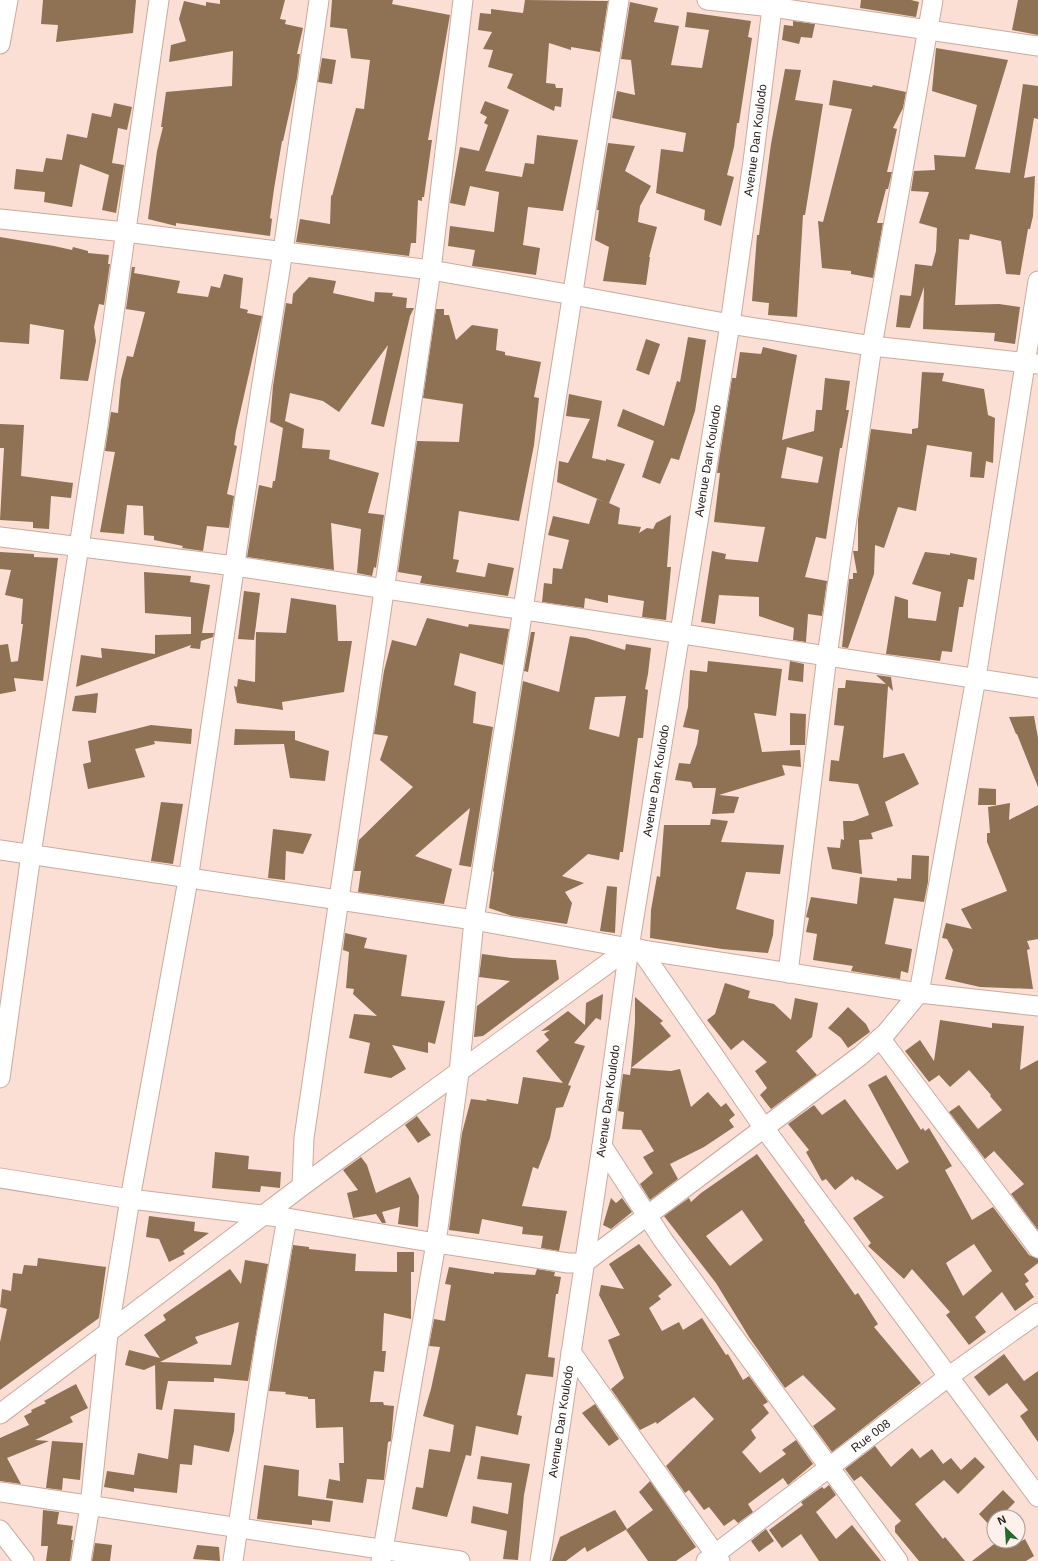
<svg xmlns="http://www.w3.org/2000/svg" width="1038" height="1561" font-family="Helvetica,sans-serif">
  <rect width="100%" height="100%" fill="#fbdfd4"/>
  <g fill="#8f7153" fill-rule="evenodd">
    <polygon points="43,0 136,0 133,33 56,42 58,25 41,24"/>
    <polygon points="220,0 285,0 280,19 286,20 285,24 303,28 297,54 300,54 297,78 283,141 282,141 274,189 270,218 272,219 270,236 176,223 176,226 148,219 157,151 163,127 161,127 166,92 232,86 233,51 169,62 171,45 186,41 179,19 184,1 206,6 206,2 220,4"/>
    <polygon points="332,0 393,0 392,4 450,15 428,140 432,140 424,197 422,197 422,201 418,200 416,243 411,243 409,256 296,242 300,219 330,224 331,195 332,196 356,108 364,109 370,60 351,58 347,29 330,27"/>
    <polygon points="525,0 608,1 600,52 571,47 571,50 549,43 546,83 555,84 556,88 563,88 561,107 555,106 554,111 507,88 513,74 488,67 493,50 483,49 492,32 478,30 480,13 491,14 491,9 523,13"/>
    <polygon points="861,0 911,0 919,2 916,17 860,8"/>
    <polygon points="1018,0 1038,0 1038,35 1012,30"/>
    <polygon points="630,2 658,8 654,22 679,26 671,65 702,68 709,30 685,27 687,12 751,21 748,37 752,38 739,123 737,123 734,147 727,175 734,177 721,226 704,220 705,210 656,193 661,149 683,152 686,133 612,118 617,91 635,95 631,60 621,59"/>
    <polygon points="793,21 815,24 812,38 801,37 799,44 782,40 784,25 793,26"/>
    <polygon points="936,48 1008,60 975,169 1010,173 1023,84 1038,86 1038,119 1034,118 1024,178 1035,176 1033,216 1030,229 1028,229 1020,275 1006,274 1001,241 970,234 969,240 959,239 955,305 999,304 1020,307 1015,344 994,341 995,333 923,329 924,287 910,328 896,327 900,295 911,296 915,264 932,266 936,251 937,228 919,223 929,192 911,191 914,171 935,170 934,155 965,157 977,105 932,91"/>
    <polygon points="322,58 336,60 332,84 318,82"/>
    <polygon points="785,69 801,70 795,100 823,104 805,215 803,215 797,317 768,315 769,303 752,301 757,235 759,235 771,144"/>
    <polygon points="833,80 872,87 873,85 906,92 903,108 893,128 897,129 887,172 892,172 888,189 886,189 877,223 883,223 873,278 851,274 851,271 822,268 818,221 823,222 852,109 829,105"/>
    <polygon points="485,101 509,110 485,171 522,177 525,163 534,164 537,135 578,140 563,211 528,207 523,245 540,248 536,275 472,266 475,250 448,246 450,226 494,232 499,192 470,186 465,206 450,203 460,147 479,151 488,125 484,123 487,117 480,113"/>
    <polygon points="114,103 132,107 127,130 118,128 112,163 124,165 116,213 102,210 109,175 80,164 72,207 44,202 45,192 14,189 16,169 43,172 46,158 62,160 67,134 87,138 92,113 111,117"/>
    <polygon points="608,143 635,146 625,171 651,186 640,206 638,222 657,227 649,257 650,257 646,285 603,281 609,247 595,240 599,210 597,210"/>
    <polygon points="0,237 54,246 72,250 73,247 88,251 88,253 109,255 108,264 110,264 104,305 99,304 94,327 96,341 88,381 60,379 64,330 30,324 29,344 0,342"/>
    <polygon points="132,267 135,267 134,273 180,281 177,293 208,297 211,286 220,288 224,274 243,278 240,308 248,310 247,313 262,316 236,431 234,445 237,446 227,494 234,496 229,528 207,526 203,551 182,548 183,546 154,540 154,536 144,535 143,506 127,505 124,534 100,532 115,452 105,451 111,412 118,413 121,380 127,356 133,357 145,312 126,309"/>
    <polygon points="309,277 336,281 333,293 374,302 375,292 393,293 392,296 407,298 406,308 414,308 410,316 384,427 371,424 388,345 339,412 323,401 290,393 285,421 304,429 302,448 330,450 329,459 379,473 368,513 384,515 376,568 374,567 372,576 357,573 361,529 331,523 334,570 247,557 259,485 272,488 273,481 275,481 283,428 270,422 273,386 286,303 292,304 293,294"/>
    <polygon points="436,309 444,309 444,315 449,315 456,340 472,325 498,329 496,350 505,352 505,355 541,362 534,397 539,398 534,445 519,521 459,511 453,559 459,560 456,572 485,577 488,563 514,568 508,596 420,583 422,576 398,572 417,441 459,442 463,404 423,398"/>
    <polygon points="688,337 706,340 695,411 679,460 671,458 660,484 642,477 654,441 617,426 623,409 664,426 677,381 680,382"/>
    <polygon points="646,339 660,344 649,375 636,370"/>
    <path d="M 763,347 L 797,355 L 782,440 L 814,431 L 816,410 L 822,410 L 825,378 L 850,381 L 846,410 L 849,410 L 842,448 L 840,448 L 826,539 L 816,537 L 805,577 L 827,581 L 822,616 L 808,614 L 806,642 L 793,640 L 794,628 L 759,616 L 759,597 L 719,595 L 715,624 L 701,622 L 712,551 L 726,554 L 725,559 L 758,562 L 765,527 L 714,522 L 720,473 L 717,473 L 732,378 L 736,378 L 740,352 L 761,354 ZM 787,447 L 823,457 L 818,483 L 781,478 Z"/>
    <polygon points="922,372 944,373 942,381 984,389 988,415 995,418 993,463 986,461 984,478 970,477 972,452 927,445 916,511 898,507 884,548 875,545 874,574 848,648 842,647 849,579 853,579 853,573 857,573 853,551 858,551 858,520 871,429 912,434 912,429 918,428"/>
    <polygon points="569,394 602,401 592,458 606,461 606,459 625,464 609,503 620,508 618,524 641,527 639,533 647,528 653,529 656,523 671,515 667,567 671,567 666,620 642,617 644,601 608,595 608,603 585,598 584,608 542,602 544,583 552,584 553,568 562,569 569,540 548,535 553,516 589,524 597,499 605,502 557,482 559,461 568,463 590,419 566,416"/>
    <polygon points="0,424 24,425 21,476 73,483 71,498 51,496 49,529 33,528 33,522 0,520 4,448 0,448"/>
    <polygon points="0,552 34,554 34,557 58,558 43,681 14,678 16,691 0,694 0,645 8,644 11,662 18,661 23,624 21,624 23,599 5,595 11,570 0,569"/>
    <polygon points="925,552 950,555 950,553 977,558 974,580 968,579 963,607 959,607 952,652 942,651 940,661 886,654 895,596 908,600 908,618 936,621 941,592 912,584"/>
    <polygon points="144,572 191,576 190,582 210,585 202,633 214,633 213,637 201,641 200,649 190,648 191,645 76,687 81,655 102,658 101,648 155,654 155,635 191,634 191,617 145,613"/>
    <polygon points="244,591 260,593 254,640 238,639"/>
    <polygon points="291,598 336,605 338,641 352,641 344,692 282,702 283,710 237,703 234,686 237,687 238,679 255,682 256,632 286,633"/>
    <polygon points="427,618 468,627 469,624 509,629 503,665 460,653 454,685 476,692 473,723 493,727 471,867 459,865 470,808 415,856 452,869 444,904 358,892 361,871 354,871 359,840 413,787 380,760 388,736 374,734 384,671 392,640 416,646"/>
    <polygon points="531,632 535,632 528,672 524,671"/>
    <path d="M 570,636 L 586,638 L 625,650 L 626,644 L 651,648 L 648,674 L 645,689 L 648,690 L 643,738 L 638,738 L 623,852 L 620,852 L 619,860 L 588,854 L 562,876 L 584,883 L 565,892 L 572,903 L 567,924 L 512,916 L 489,908 L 494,872 L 493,871 L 523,681 L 559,692 ZM 626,696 L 619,737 L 589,729 L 595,697 Z"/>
    <polygon points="708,661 782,669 776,716 754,713 762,752 800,750 801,767 782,765 785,775 719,795 739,797 734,813 712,814 716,788 693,788 691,782 675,780 679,763 690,764 697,744 699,730 683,727 688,707 690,670 707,672"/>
    <polygon points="790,661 804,664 803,682 788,680"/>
    <polygon points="876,675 891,677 893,691 888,686 883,758 904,753 919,784 885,802 893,826 871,833 873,839 859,840 862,874 832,869 827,847 840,848 841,839 844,840 843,821 853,821 869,815 858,784 829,781 831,760 839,761 844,726 834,725 838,688 845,688 846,680 886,684"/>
    <polygon points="98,693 96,713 72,711 75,696"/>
    <polygon points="790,713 806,714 805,745 790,745"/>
    <polygon points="1034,716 1038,738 1038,787 1017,734 1016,734 1009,717"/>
    <polygon points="151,725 192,729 191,744 154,741 155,744 135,749 145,777 88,789 83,764 91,762 88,741"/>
    <polygon points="235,729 295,731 295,740 329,751 325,781 290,778 284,744 234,745"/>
    <polygon points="979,788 996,789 996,805 978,805"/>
    <polygon points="161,802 183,804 173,864 151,861"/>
    <polygon points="1010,803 1009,820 1038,805 1038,939 1027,941 1030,949 1027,950 1033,989 980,987 945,979 953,950 947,939 942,938 946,923 972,929 961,909 1007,891 987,842 987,833 990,833 988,807"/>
    <polygon points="711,819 728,821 721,842 784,845 780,874 746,872 736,909 774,920 773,935 768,953 722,949 650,938 651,910 657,876 660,877 664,825 710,825"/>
    <polygon points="273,829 312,834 303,854 286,851 285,880 268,878"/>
    <polygon points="912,855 929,856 928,882 924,902 894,898 885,944 912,949 908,973 901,971 900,979 851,971 853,966 813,960 817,934 806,932 809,918 806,917 811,897 857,904 860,877 897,881 897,878 911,879"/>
    <polygon points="607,886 617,887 615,933 600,931"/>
    <polygon points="345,933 367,938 364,948 407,955 401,996 445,1001 435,1044 428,1042 428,1053 392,1045 406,1069 391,1078 364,1073 370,1043 349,1038 354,1014 377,1016 353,994 354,989 346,988 349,952 343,950"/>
    <polygon points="482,954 512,958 556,960 559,979 483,1036 474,1037 477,1006 510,981 479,977"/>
    <polygon points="725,983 750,991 748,998 774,1004 791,1020 795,998 818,1003 812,1037 796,1051 817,1075 771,1109 760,1095 767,1088 755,1071 767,1062 743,1040 731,1050 707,1020 715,1014"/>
    <polygon points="603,994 601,1020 596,1018 574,1043 585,1046 568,1085 571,1086 563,1107 556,1108 550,1138 538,1169 533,1167 522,1206 567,1211 559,1251 541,1248 543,1236 522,1234 523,1227 482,1219 479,1234 449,1230 462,1133 471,1099 487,1101 486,1099 518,1104 523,1077 563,1083 536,1051 549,1040 544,1034 550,1030 541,1031 568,1011 585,1025 586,1003"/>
    <polygon points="635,997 663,1021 660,1023 671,1036 631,1068 635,1022"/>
    <polygon points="848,1007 866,1024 870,1032 848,1048 841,1038 828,1028"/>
    <polygon points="940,1020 992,1028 992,1023 1024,1026 1020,1070 1038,1060 1038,1230 1011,1194 1024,1184 994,1151 985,1159 949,1112 959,1105 978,1129 1002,1110 990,1096 991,1095 969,1070 950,1087 939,1075 929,1082 905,1051 920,1040 934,1061"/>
    <polygon points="631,1068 671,1071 680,1069 691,1107 708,1092 721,1107 726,1103 735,1115 729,1120 734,1127 704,1147 670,1164 678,1179 650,1200 640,1184 653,1173 643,1157 654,1151 641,1130 622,1129 624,1112 618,1111 623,1074 630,1075"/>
    <path d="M 886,1075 L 921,1130 L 923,1128 L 925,1131 L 929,1128 L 952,1166 L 945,1170 L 972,1220 L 993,1207 L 1029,1255 L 1038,1259 L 1038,1263 L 1024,1274 L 1029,1281 L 1025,1284 L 1034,1297 L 1015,1311 L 1002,1292 L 975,1317 L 986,1332 L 969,1345 L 946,1315 L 950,1312 L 912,1269 L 904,1279 L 868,1246 L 871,1243 L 853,1218 L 884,1197 L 857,1179 L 856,1181 L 852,1176 L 835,1190 L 826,1179 L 822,1181 L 806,1152 L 809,1150 L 788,1124 L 814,1105 L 822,1115 L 845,1099 L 897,1170 L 909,1162 L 868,1085 ZM 974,1244 L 992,1271 L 963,1296 L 946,1263 Z"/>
    <polygon points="417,1116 431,1135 418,1143 405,1125"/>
    <polygon points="215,1152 249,1156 248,1169 281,1172 280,1188 261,1186 260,1192 212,1188"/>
    <path d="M 757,1154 L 805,1221 L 804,1222 L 855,1295 L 858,1293 L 878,1324 L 874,1327 L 921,1383 L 832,1452 L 813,1426 L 836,1409 L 803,1375 L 785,1388 L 749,1337 L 716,1283 L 664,1216 L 689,1198 L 691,1202 L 701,1193 ZM 742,1210 L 763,1240 L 730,1266 L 706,1236 Z"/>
    <polygon points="361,1157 367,1165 376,1193 410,1177 419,1196 418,1227 398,1224 400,1207 382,1212 386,1223 382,1223 376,1214 353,1218 347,1193 358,1190 343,1170"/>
    <polygon points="611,1198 616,1203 622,1198 632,1212 611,1229 603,1225"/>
    <polygon points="149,1216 195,1222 194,1231 209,1233 183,1251 185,1254 169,1262 159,1239 146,1237"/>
    <polygon points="639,1244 672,1285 658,1296 661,1299 649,1308 662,1331 679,1322 683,1330 702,1318 726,1355 728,1354 743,1380 749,1376 768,1402 763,1405 769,1413 751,1430 756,1438 742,1452 760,1473 786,1454 782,1450 796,1440 813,1464 788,1485 783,1478 748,1504 753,1512 738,1523 734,1519 724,1526 709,1507 704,1510 689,1490 685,1493 666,1466 714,1419 694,1397 657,1424 656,1422 640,1430 611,1389 624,1378 608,1340 620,1335 599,1295 601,1285 624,1289 609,1264"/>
    <polygon points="293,1245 309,1247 309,1249 356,1254 355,1271 397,1272 397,1252 414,1252 414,1272 411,1272 411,1319 384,1313 382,1351 386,1351 384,1372 374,1371 370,1402 383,1402 384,1405 394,1406 391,1441 388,1442 384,1480 367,1479 363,1503 326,1498 329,1479 340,1481 339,1463 344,1463 343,1427 316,1428 315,1399 308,1399 308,1397 285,1394 286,1392 269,1391"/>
    <polygon points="38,1258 106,1267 99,1318 0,1390 0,1342 7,1309 0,1307 2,1289 11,1291 13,1273 22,1274 24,1265 37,1266"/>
    <path d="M 245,1260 L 268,1264 L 248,1381 L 214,1378 L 214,1382 L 168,1381 L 162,1410 L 156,1409 L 155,1365 L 144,1370 L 125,1365 L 129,1350 L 160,1358 L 144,1335 L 166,1320 L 163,1315 L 230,1269 L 241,1284 ZM 239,1322 L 231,1365 L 160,1362 L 198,1343 L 195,1337 Z"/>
    <polygon points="449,1267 494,1274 494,1272 535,1275 537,1269 555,1272 554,1276 561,1277 558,1294 556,1294 548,1357 555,1358 553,1377 526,1374 517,1415 522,1416 518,1435 476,1426 471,1456 466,1455 447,1517 412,1509 416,1487 423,1488 429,1449 450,1452 454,1425 423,1416 431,1389 440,1347 429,1346 434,1319 445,1321 451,1285 445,1284"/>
    <polygon points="1004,1354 1024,1381 1038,1371 1038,1442 1020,1416 1028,1410 1007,1383 989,1396 974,1377"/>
    <polygon points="76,1384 88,1408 70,1417 73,1422 35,1440 49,1441 7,1458 21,1484 0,1481 0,1438 29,1425 24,1416 32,1412 31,1410 46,1403 44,1401"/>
    <polygon points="595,1404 619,1439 609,1446 582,1413"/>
    <polygon points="174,1409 235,1413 234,1431 229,1452 194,1445 192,1465 180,1464 177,1493 134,1488 134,1492 104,1487 107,1471 134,1475 138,1453 168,1459"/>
    <polygon points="52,1441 83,1443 80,1480 63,1478 62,1490 46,1488"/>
    <polygon points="875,1446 891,1467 912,1448 920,1458 932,1449 943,1464 951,1458 961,1470 975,1457 985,1467 958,1494 944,1480 915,1504 943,1539 945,1537 965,1561 919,1561 895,1532 895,1526 901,1521 861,1476 854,1481 845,1469"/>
    <polygon points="481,1456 530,1464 524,1495 518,1560 503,1559 507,1531 471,1523 473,1506 508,1514 512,1483 477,1479"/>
    <polygon points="264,1465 299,1470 298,1496 333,1501 330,1522 312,1520 312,1525 257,1519"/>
    <polygon points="650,1481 696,1547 676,1561 648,1561 626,1530 653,1510 639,1492"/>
    <polygon points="829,1485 836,1495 816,1512 836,1539 852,1525 881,1561 819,1561 801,1534 782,1548 769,1530 803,1505 801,1502 822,1487 824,1489"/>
    <polygon points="1003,1490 1015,1502 1004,1513 1006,1517 994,1517 994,1530 979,1514"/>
    <polygon points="43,1510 59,1512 57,1524 73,1526 71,1540 73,1540 70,1561 46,1561 48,1546 41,1546"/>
    <polygon points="615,1510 627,1529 587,1552 585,1547 566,1561 552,1561 560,1537"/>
    <polygon points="766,1529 774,1541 759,1552 751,1541"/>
    <polygon points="1018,1539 1020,1542 1025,1539 1034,1556 1026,1561 972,1561 998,1541 1018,1541"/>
    <polygon points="95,1543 112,1545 110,1561 92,1561"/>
    <polygon points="197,1545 219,1547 220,1561 193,1559"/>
  </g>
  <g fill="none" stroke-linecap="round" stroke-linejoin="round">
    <defs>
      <g id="minor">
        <polyline points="707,0 772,7 1038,46"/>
        <polyline points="0,44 8,0"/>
        <polyline points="0,219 125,232 431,270 573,295 730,324 872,346 1038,364"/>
        <polyline points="0,537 235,566 1038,688"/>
        <polyline points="0,850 474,920 629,948 919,993 1038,1006"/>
        <polyline points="640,949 764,1128 1038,1497"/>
        <polyline points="788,973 827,656 872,346 933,0"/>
        <polyline points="880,1038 1038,1248"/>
        <polyline points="0,1078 31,854 98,425 159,0"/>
        <polyline points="602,1146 663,1240 898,1561"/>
        <polyline points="0,1178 130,1199 287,1218 436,1243 568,1263 584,1263 860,1056 886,1033 919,993 976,678 1038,281"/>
        <polyline points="302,1186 304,1138 431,270 463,0"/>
        <polyline points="571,1352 720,1561"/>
        <polyline points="0,1414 302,1186 629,948"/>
        <polyline points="0,1492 460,1561"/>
        <polyline points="0,1530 24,1561"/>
        <polyline points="81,1561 90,1506 108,1334 130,1199 188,880 257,415 283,251 319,0"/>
        <polyline points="233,1561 265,1343 287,1218"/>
        <polyline points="381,1561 436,1243 459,1073 474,920 619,0"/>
        <path id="s1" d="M 540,1561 L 602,1146 L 629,948 L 730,324 L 754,154 L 773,0"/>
        <path id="s2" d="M 706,1561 L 948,1377 L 1038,1313"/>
      </g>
    </defs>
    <use href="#minor" stroke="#cbaa9c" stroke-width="21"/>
    <use href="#minor" stroke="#fff" stroke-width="19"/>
  </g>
  <g text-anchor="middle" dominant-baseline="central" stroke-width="3.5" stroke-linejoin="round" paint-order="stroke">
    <g font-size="12" fill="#261a15" stroke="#fef0ea">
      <text stroke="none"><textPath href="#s1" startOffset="1437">Avenue Dan Koulodo</textPath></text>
      <text stroke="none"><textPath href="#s1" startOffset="1113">Avenue Dan Koulodo</textPath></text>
      <text stroke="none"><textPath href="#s1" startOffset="789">Avenue Dan Koulodo</textPath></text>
      <text stroke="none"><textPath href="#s1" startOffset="465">Avenue Dan Koulodo</textPath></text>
      <text stroke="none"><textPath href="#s1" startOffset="141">Avenue Dan Koulodo</textPath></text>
      <text stroke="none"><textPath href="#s2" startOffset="207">Rue 008</textPath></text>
    </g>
  </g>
  <g transform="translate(1006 1529) rotate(335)"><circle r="19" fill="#fef0ea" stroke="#a89a95"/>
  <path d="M0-3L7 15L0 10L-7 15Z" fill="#276730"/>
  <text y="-6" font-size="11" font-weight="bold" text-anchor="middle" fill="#261a15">N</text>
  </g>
</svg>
